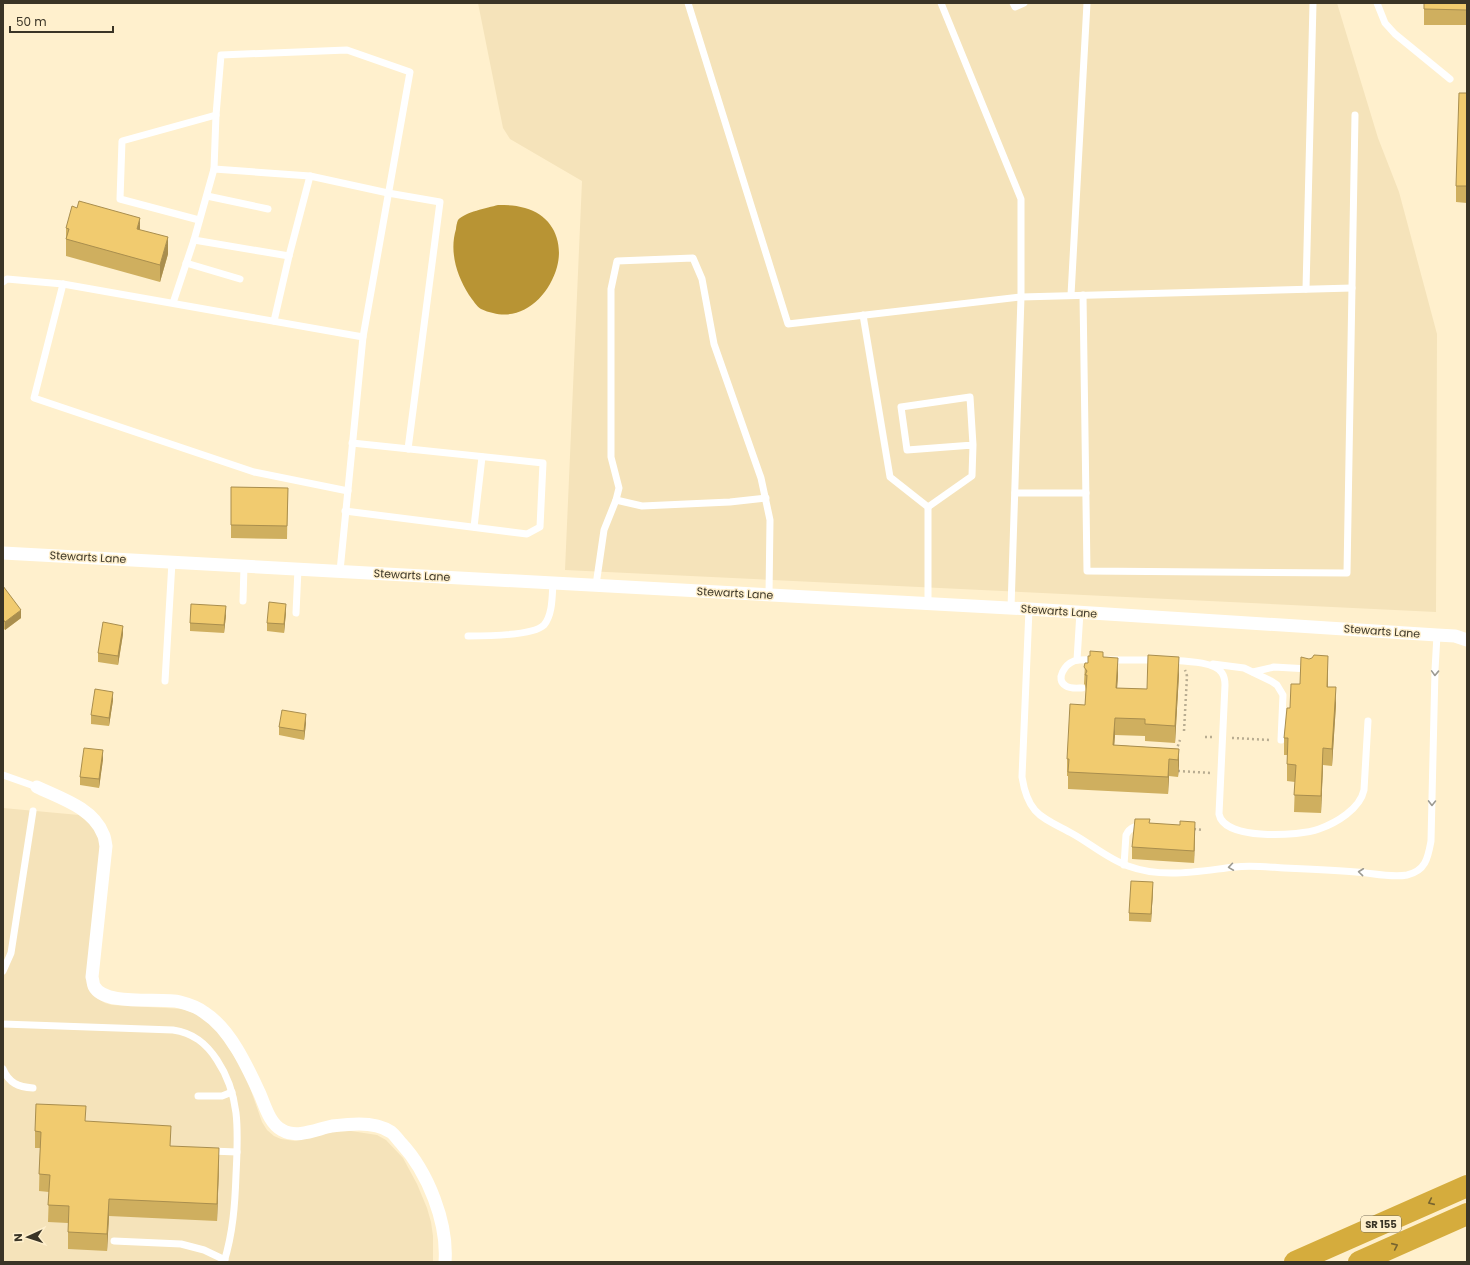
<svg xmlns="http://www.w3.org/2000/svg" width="1470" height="1265" font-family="Poppins,sans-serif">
  <rect width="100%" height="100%" fill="#fff0cd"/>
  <g fill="#f5e3ba">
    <polygon points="478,3 1337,3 1378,138 1399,192 1437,334 1436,612 565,570 582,181 510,139 503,128"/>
    <polygon points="3,808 79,815 100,832 97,998 105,1003 112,1005 183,1009 199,1015 213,1025 244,1071 262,1122 267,1130 274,1136 281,1139 295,1141 332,1132 351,1131 377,1135 386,1140 403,1158 417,1184 427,1208 431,1222 433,1236 433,1262 3,1262"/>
  </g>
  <path fill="#b89434" d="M 498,205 C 507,205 516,205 525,208 C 552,215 564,241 557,267 C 549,296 523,321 493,313 C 489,312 485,311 481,309 C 476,306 473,300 469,295 C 457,276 449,252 456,229 C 456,227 457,222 458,220 C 465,212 487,208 498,205 Z"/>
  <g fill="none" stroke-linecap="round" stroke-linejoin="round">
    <g stroke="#b8ac91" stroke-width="2.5" stroke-dasharray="2 3" stroke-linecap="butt">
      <polyline points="1184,731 1187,676 1185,670"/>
      <polyline points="1205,737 1213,737"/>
      <polyline points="1232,738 1271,740"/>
      <polyline points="1176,751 1180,740"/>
      <polyline points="1178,771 1212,773"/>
      <polyline points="1194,829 1203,830"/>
    </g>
    <g stroke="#fff" stroke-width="7">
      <polyline points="688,3 788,324 1021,297 1352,288"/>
      <polyline points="941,3 1021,199 1021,297 1011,608"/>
      <polyline points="1013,3 1015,7 1024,3"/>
      <polyline points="1377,3 1385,23 1395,34 1450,79"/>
      <polyline points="214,169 310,176"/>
      <polyline points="207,196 268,209"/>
      <polyline points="199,220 120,199 122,141 216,115"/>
      <polyline points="194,240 289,256"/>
      <polyline points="186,263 240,279"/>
      <polyline points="3,282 7,279 63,284 363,337 340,571"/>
      <polyline points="63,284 34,398 254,472 348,491"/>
      <polyline points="1306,289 1313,3"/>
      <polyline points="1071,295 1087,3"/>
      <polyline points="1083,295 1087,571 1347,573 1355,115"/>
      <polyline points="173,303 194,240 214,169 216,115 221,55 347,50 410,72 363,337"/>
      <polyline points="863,315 890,477 928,507 928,603"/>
      <polyline points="274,321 289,256 310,176 388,193 440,202 408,449"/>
      <polyline points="1015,493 1086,493"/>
      <polyline points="616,500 642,506 730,502 766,498"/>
      <polyline points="928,507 972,476 973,445 907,450 901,407 970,397 973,445"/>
      <polyline points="345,511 527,534 540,527 543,463 352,443"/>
      <polyline points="474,527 482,457"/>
      <polyline points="596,585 604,530 616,500 619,488 611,457 611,289 617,261 693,258 702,279 714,344 761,478 770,520 769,595"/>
      <polyline points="243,601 244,566"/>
      <path d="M 1029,609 L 1022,777 C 1028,815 1042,817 1073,834 C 1091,844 1108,859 1128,866 C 1163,879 1199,871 1235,867 C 1251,865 1268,867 1284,868 C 1308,869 1332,870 1356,872 C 1372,873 1391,878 1407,875 C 1426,871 1428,857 1431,841 L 1435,670 L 1437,635"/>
      <polyline points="296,613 298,569"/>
      <path d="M 468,636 C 484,636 533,636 544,625 C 553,614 552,595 553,583"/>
      <polyline points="1077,660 1080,612"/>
      <polyline points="1109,660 1157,660"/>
      <path d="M 1169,660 C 1182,661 1215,661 1222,673 C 1224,676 1225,681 1225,685 L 1219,814 C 1224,841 1300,836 1319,829 C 1336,823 1360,809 1364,790 L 1368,721"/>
      <polyline points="1213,664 1244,668 1271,681 1277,685 1283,695 1281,740"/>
      <polyline points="1253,672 1274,667 1309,669"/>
      <polyline points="165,681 172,562"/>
      <path d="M 1082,688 C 1078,688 1070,689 1066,686 C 1054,679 1066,664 1074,661 C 1081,659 1090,660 1097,660"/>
      <polyline points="3,775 37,787"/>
      <path d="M 1124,865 L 1126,835 C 1130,827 1135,826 1144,826"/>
      <polyline points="3,971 11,953 33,811"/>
      <path d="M 3,1024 L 173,1030 C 193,1033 206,1043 217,1060 C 241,1096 238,1133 236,1175 C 235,1204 233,1233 224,1262"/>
      <path d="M 3,1069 C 9,1083 18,1087 33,1088"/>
      <polyline points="198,1096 222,1096 232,1092"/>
      <polyline points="211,1151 237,1152"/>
      <polyline points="114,1241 181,1244 204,1250 225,1260"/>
    </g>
    <g stroke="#fff" stroke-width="13">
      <polyline points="3,553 1029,609 1437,635 1455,636 1467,640"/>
      <path d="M 37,787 C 60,798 93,808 103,834 C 105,837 105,842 106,846 L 92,977 C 93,980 93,984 94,986 C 104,1007 161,997 180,1002 C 188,1004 199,1008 205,1013 C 230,1029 247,1066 259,1092 C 265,1105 269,1123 282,1130 C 297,1139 317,1129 332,1126 C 341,1125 350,1124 359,1124 C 369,1124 382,1126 391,1132 C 395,1135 398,1140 401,1143 C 428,1172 448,1223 445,1262"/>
    </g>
    <g stroke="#d5ac3d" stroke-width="22">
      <polyline points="1295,1262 1467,1186"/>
      <polyline points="1359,1262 1467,1214"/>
    </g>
  </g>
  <g fill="#cfaf5f">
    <rect x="1424" y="3" width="43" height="22"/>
    <polygon points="1467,93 1467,203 1456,202 1456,186"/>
    <polygon points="66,228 140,230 168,254 160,282 66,256"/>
    <polygon points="231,487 288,488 287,539 231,538"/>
    <polygon points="3,586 21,618 5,630 3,628"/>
    <polygon points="286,612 284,633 267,631 267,623"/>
    <polygon points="226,615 224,633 190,631 190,623"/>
    <polygon points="123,634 118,665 98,662 98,653"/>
    <polygon points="1103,657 1118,675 1117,688 1147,689 1179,674 1175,743 1145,741 1145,736 1115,735 1114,745 1179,749 1179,765 1178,777 1169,776 1168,794 1068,789 1068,776 1067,776 1067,759 1085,705 1086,691 1085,685 1084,684 1085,663 1088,663"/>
    <polygon points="1328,672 1328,687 1336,704 1332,766 1323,765 1321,813 1294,812 1295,782 1287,781 1287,755 1284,755 1284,738 1290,708 1300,684"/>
    <polygon points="113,700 109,726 91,724 91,715"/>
    <polygon points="306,723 304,740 279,735 279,727"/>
    <polygon points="103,759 99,788 80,785 80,777"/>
    <polygon points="1150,823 1195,835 1194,863 1132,859 1132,847"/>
    <polygon points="1153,890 1151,922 1129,921 1129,913"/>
    <polygon points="86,1121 170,1146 219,1165 217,1221 109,1216 107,1251 68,1249 68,1223 48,1222 49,1192 39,1191 40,1148 35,1148 35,1131"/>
  </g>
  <g fill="#a98e4e">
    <polygon points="140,218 140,235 137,229"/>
    <polygon points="168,237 168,254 160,282 160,265"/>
    <polygon points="286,604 286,612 284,633 284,624"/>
    <polygon points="226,606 226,615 224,633 224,625"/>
    <polygon points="21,610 21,618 5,630 5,622"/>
    <polygon points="123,626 123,634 118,665 118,656"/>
    <polygon points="1328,656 1328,672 1327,704 1327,687"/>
    <polygon points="1179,657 1179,674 1175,743 1175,726"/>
    <polygon points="1118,658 1118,675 1116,705 1116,688"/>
    <polygon points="1336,687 1336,704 1332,766 1332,749"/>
    <polygon points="113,692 113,700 109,726 109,718"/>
    <polygon points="306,714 306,723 304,740 304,731"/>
    <polygon points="1115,718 1115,735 1113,762 1113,745"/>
    <polygon points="1323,748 1323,765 1321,813 1321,796"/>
    <polygon points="1179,749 1179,765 1178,777 1178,760"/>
    <polygon points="103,750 103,759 99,788 99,779"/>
    <polygon points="1169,759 1169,776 1168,794 1168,777"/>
    <polygon points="1195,822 1195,835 1194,863 1194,851"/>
    <polygon points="1153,882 1153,890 1151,922 1151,914"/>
    <polygon points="219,1148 219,1165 217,1221 217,1204"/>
    <polygon points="109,1199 109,1216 107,1251 107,1234"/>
  </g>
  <g fill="#f1cb6f" stroke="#a98e4e">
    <polygon points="1424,3 1467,3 1467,10 1424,9"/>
    <polygon points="1459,93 1467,93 1467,186 1456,186"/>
    <polygon points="79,201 140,218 137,229 168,237 160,265 66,239 69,229 66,228 72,206 77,208"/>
    <polygon points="231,487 288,488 287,526 231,525"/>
    <polygon points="3,586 21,610 5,622 3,619"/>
    <polygon points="269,602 286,604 284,624 267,623"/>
    <polygon points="191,604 226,606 224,625 190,623"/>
    <polygon points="103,622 123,626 118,656 98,653"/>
    <polygon points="1090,651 1103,652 1103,657 1118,658 1116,688 1147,689 1148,655 1179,657 1175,726 1145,724 1145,719 1115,718 1113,745 1179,749 1178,760 1169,759 1168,777 1068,772 1069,759 1067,759 1070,704 1085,705 1087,675 1085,675 1087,671 1084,667 1085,663 1088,663 1088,656 1090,656"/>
    <polygon points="1314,655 1328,656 1327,687 1336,687 1332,749 1323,748 1321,796 1294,795 1296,765 1287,764 1288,738 1284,738 1287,708 1290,708 1291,684 1300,684 1301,657 1309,659 1312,658"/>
    <polygon points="95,689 113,692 109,718 91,715"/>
    <polygon points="282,710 306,714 304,731 279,727"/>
    <polygon points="84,748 103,750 99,779 80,777"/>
    <polygon points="1135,819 1150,819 1149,823 1180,825 1180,821 1195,822 1194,851 1132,847"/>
    <polygon points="1131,881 1153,882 1151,914 1129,913"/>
    <polygon points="36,1104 86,1106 85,1121 171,1126 170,1146 219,1148 217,1204 109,1199 107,1234 68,1232 69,1206 48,1205 50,1175 39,1174 41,1132 35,1131"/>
  </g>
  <defs><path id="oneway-chevron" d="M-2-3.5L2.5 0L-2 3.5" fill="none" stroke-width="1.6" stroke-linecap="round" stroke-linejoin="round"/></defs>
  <g stroke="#9c9a92">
    <use href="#oneway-chevron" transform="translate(1435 673) rotate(92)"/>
    <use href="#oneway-chevron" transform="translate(1432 803) rotate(91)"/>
    <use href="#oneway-chevron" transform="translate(1231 867) rotate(172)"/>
    <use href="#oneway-chevron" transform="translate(1361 872) rotate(-174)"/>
  </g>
  <g stroke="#78642f">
    <use href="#oneway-chevron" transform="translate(1431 1202) rotate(156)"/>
    <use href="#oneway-chevron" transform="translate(1395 1246) rotate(-24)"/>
  </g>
  <g text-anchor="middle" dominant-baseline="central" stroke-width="3" stroke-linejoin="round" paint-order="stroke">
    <rect fill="#fff0cd" stroke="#756c58" stroke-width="1" x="1361" y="1216" width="40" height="16" rx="3"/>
    <g font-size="10" font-weight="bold" fill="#3a3426">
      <text x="1381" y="1224">SR 155</text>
    </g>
    <g font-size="11" fill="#3a3426" stroke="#fff0cd">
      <text transform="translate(88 557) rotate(3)">Stewarts Lane</text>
      <text transform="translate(412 575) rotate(3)">Stewarts Lane</text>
      <text transform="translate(735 593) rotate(3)">Stewarts Lane</text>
      <text transform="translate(1059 611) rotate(4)">Stewarts Lane</text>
      <text transform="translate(1382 631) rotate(4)">Stewarts Lane</text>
    </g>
  </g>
  <rect width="1470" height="1265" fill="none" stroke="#3a3426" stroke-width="8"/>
  <g transform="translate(28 1237) rotate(267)" stroke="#fff0cd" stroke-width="3" paint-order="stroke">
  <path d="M0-3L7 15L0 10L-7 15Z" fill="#3a3426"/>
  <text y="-6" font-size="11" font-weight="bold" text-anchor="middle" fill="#3a3426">N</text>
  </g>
  <path d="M10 26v6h103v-6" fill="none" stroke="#3a3426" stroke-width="2"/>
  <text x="16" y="26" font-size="12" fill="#3a3426" stroke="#fff0cd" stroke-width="3" paint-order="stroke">50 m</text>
</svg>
